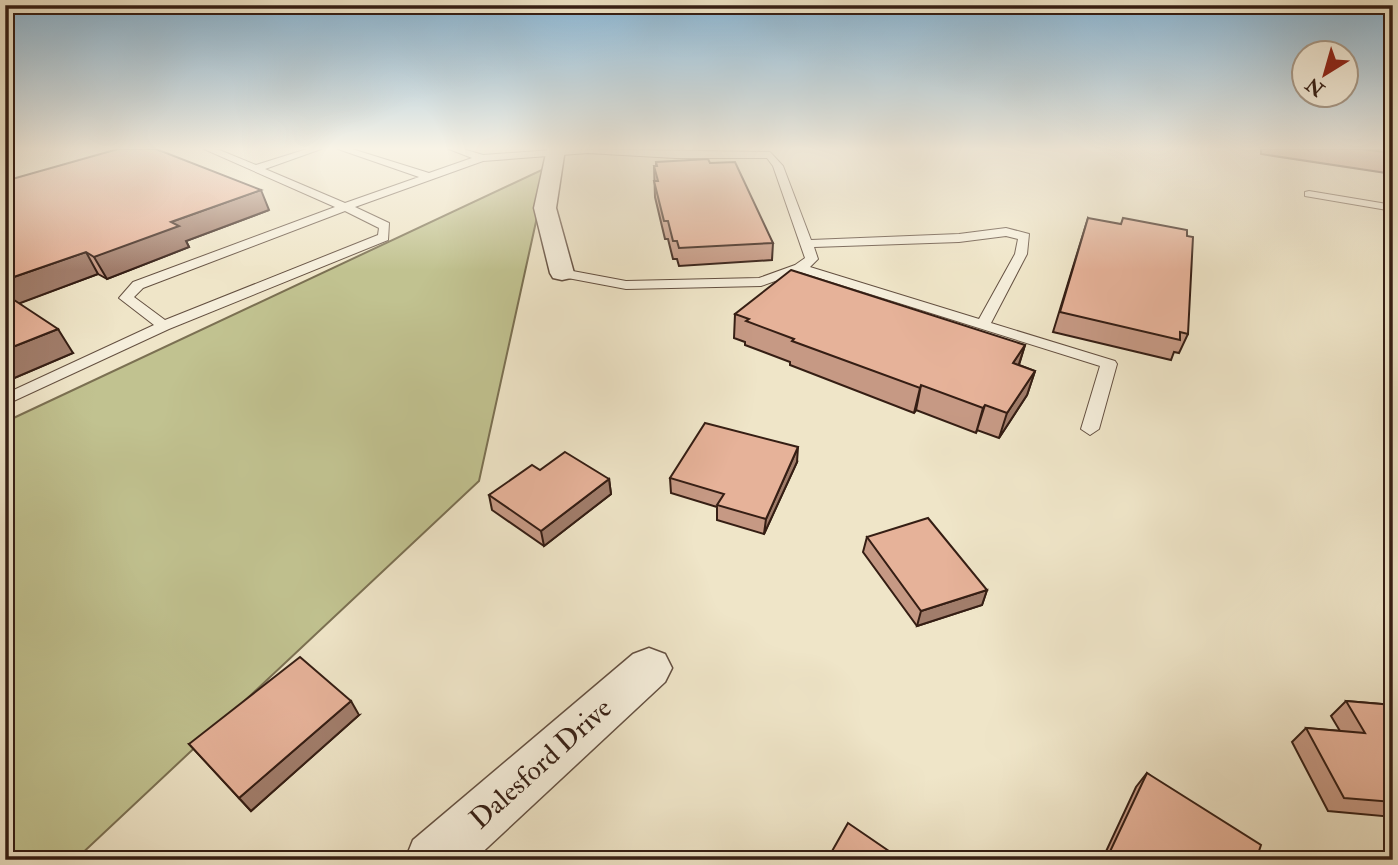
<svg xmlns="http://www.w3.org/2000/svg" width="1398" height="865" font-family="'IM FELL Double Pica',serif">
  <rect width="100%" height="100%" fill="#efe5c8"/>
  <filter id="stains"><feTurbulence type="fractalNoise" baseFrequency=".00286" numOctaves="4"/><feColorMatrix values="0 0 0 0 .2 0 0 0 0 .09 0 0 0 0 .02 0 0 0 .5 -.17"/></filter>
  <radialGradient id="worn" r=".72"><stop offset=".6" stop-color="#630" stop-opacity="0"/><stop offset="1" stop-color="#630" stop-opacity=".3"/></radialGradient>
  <polygon fill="#c1c290" stroke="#7b7052" stroke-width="2" points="548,167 479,481 75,860 5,860 5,422"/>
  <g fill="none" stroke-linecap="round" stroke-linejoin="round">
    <defs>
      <g id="service">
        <path d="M 204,149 L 217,149 L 256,165 L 307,149 L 321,149 L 265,169 L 345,203 L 419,177 L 338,149 L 352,149 L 429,173 L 472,158 L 449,149 L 463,149 L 483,155 L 565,149 L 770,152 L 783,166 L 811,240 L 959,234 L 1006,228 L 1029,234 L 1027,254 L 991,323 L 1115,361 L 1117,364 L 1099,429 L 1090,435 L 1081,429 L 1100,366 L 800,272 L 761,286 L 626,289 L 557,276 L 555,273 L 562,269 L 626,281 L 759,278 L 795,265 L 805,258 L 773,166 L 767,158 L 675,158 L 588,153 L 483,161 L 355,207 L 389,223 L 388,240 L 169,329 L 5,405 L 5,394 L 154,325 L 119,298 L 133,282 L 335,207 ZM 345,211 L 379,228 L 378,235 L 165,320 L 134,297 L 143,288 ZM 1006,236 L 1018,239 L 1015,254 L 979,319 L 810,267 L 818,259 L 814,247 L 959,242 Z"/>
        <polygon points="1309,191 1393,205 1393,211 1305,196 1305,192"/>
      </g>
      <g id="minor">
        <polygon points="547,149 565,149 556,208 574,273 571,278 562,280 553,278 550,273 534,208"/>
        <polygon points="649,648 665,654 672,668 665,682 474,860 405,860 413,840 633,654"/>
      </g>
    </defs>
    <use href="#service" stroke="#645041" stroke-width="2"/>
    <use href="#minor" stroke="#645041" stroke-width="3"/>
    <use href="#service" fill="#f5eedb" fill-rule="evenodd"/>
    <use href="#minor" fill="#f5eedb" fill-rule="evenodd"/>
  </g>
  <g fill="#c69984" stroke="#351e14" stroke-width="2">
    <polygon points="1261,149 1393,149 1393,174 1261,154"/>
    <polygon points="656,162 710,163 773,243 772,260 679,266 677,259 673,259 668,239 665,239 655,197 654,166 656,166"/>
    <polygon points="5,181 269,210 186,241 189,247 107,279 98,274 19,303 73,353 5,382"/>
    <polygon points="1088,218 1188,334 1179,353 1174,352 1171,360 1053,332"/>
    <polygon points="735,314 1025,345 1019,365 1035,371 1027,395 999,438 977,430 976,433 916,410 914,413 790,365 790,362 745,345 745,342 734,338"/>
    <polygon points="797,462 764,534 717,520 717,507 671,493 670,478"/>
    <polygon points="540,470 609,479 611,494 544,546 492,510 489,495"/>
    <polygon points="867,537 987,590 982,605 917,626 863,552"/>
    <polygon points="1346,701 1393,705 1393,817 1328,811 1292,742 1306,728 1340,731 1331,716"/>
    <polygon points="359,715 251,811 189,744"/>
    <polygon points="1147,773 1256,860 1102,860 1136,787"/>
  </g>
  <g fill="#a17d6b" stroke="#351e14" stroke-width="2">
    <polygon points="261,190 269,210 186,241 189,247 107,279 94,257 171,222"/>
    <polygon points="86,252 98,274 7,308 5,306 5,280"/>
    <polygon points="58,329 73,353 5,382 5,350"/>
    <polygon points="1025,345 1017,370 1013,363"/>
    <polygon points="1035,371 1027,395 999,438 1007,413"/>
    <polygon points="921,385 916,410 914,413 920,388"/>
    <polygon points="985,405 977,430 976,433 983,408"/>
    <polygon points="798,447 797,462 764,534 766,519"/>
    <polygon points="609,479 611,494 544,546 541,531"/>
    <polygon points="987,590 982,605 917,626 921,611"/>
    <polygon points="351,701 359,715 251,811 239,798"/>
  </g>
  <g fill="#e6b299" stroke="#351e14" stroke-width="2">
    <polygon points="118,149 156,149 261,190 171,222 179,226 94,257 86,252 5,280 5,181"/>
    <polygon points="1362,149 1393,149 1393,153"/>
    <polygon points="708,159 710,163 735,162 773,243 679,248 677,241 673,241 668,221 664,221 654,181 658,181 654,166 657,166 656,162"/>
    <polygon points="1088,218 1121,224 1123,218 1187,230 1187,236 1193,237 1188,334 1180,332 1180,340 1060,312"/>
    <polygon points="791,270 1025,345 1013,363 1035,371 1007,413 985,405 983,408 921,385 920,388 792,341 794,339 746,321 749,319 735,314"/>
    <polygon points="5,294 58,329 5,350"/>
    <polygon points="705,423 798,447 766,519 717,505 724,494 670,478"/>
    <polygon points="565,452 609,479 541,531 489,495 532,465 540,470"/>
    <polygon points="928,518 987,590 921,611 867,537"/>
    <polygon points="300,657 351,701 239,798 189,744"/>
    <polygon points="1346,701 1393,705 1393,802 1344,798 1306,728 1365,733"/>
    <polygon points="1147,773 1261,845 1256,860 1106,860"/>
    <polygon points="848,823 902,860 827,860"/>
  </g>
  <linearGradient id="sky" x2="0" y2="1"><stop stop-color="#8ab8d8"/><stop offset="0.55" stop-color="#f8f3e6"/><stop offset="1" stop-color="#f8f3e6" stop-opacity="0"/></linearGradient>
  <rect width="1398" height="270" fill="url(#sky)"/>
  <g text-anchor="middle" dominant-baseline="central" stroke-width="7" stroke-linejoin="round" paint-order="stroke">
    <g font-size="28" fill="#351e14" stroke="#f5eedb">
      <text transform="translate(541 764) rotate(-42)">Dalesford Drive</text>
    </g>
  </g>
  <rect width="1398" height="865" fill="none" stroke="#efe5c8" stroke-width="28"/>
  <rect x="7" y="7" width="1384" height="851" fill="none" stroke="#351e14" stroke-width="3.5"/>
  <rect x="14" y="14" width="1370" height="837" fill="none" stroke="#351e14" stroke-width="2"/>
  <g transform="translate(1325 74) rotate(217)"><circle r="33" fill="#f5eedb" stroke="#a89b8b" stroke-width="2"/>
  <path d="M0-5L12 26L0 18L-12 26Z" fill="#8f2418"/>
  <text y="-10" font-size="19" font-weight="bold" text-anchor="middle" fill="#351e14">N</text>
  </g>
  <rect width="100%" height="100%" filter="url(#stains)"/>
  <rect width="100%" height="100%" fill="url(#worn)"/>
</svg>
